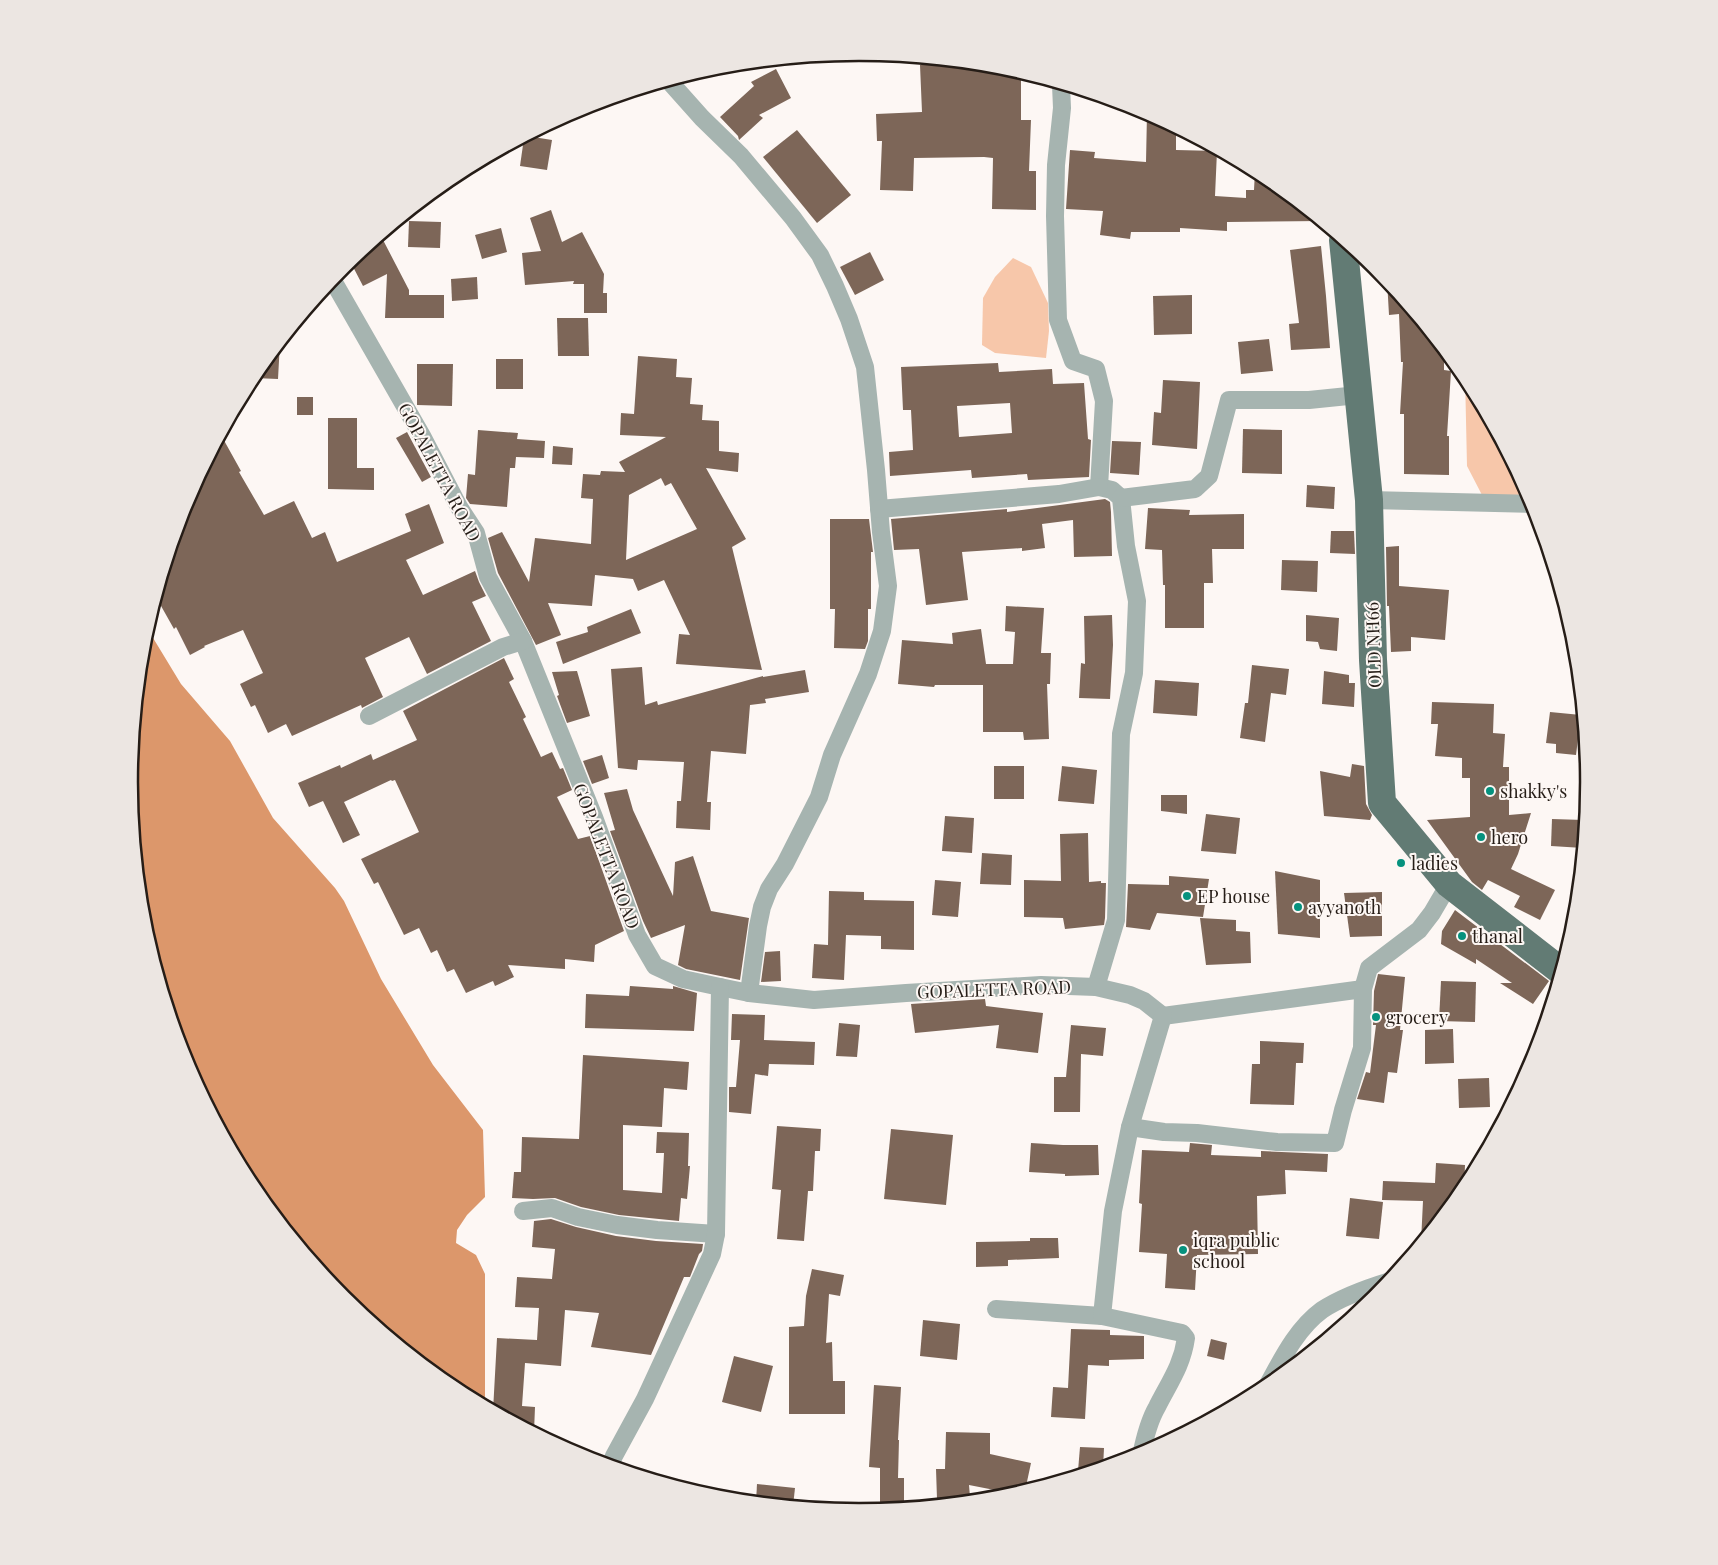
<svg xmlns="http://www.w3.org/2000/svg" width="1718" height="1565" font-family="'Playfair Display',serif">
  <rect width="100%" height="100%" fill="#fdf7f4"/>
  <g fill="#f7c7aa">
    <polygon points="1013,258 1031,267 1048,303 1049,331 1046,358 995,353 982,345 983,298 995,277"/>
    <polygon points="1465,375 1466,377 1529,496 1482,495 1467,466"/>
  </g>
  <polygon fill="#dc976b" points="147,628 181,684 230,741 273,818 335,888 344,901 381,979 433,1065 483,1130 485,1197 467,1215 457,1230 456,1243 476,1255 485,1274 485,1406 453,1389 343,1298 252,1188 184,1062 143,925 129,782 143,640"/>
  <g fill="#7d6658" fill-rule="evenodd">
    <polygon points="973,64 1002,67 1021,72 1021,120 1031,120 1029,171 1036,171 1036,210 992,209 993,158 984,157 914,158 913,191 880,190 882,141 877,141 876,114 922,112 920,65"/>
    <polygon points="776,69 791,98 759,115 763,118 739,140 738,136 720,117 754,86 751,82"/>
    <polygon points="1147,113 1176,128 1176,150 1217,151 1215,196 1246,198 1246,190 1254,190 1255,171 1265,176 1321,221 1227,222 1227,231 1180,228 1180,232 1131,232 1130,239 1100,235 1103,211 1066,209 1070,150 1095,152 1094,158 1146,162"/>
    <polygon points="797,130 851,195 817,223 763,157"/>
    <polygon points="527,136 552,140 547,170 520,166 524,138"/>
    <polygon points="551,210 562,242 582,232 604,274 603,293 607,293 607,313 584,313 584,284 573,284 574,281 525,285 522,253 541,251 530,218"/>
    <polygon points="409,221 441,222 440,248 408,247"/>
    <polygon points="501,228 507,252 482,259 475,235"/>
    <polygon points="382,238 409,290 409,295 444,295 444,318 385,318 387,274 363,286 350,261 368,245"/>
    <polygon points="1321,246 1326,296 1330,348 1291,350 1289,324 1299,323 1290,250"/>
    <polygon points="870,252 884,280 855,295 840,267"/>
    <polygon points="477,277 478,299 452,301 451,279"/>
    <polygon points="1387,280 1444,350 1444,370 1451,371 1447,436 1449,436 1449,475 1404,474 1404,414 1400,414 1403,362 1401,362 1399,314 1389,315"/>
    <polygon points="1192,295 1192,334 1154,335 1153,296"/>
    <polygon points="557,318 588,318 589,356 558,356"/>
    <polygon points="1269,339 1273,371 1241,374 1238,342"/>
    <polygon points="280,342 278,379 251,378 252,377"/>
    <path d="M 638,356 L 677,359 L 676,377 L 692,378 L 690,404 L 703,405 L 702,420 L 719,421 L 719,451 L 739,453 L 738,472 L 706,468 L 746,539 L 732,547 L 762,670 L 676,664 L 679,634 L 690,635 L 664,580 L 638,591 L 633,579 L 595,575 L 592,606 L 548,603 L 561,635 L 536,645 L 498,573 L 488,538 L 502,532 L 529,582 L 535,538 L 591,544 L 593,499 L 581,498 L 583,474 L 600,475 L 601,471 L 625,472 L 619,462 L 666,437 L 620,435 L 621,413 L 634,414 ZM 661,478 L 665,486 L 671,483 L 697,529 L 626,560 L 629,495 Z"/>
    <rect x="496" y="359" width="27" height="30"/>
    <path d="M 998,363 L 999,372 L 1052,369 L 1053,384 L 1084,383 L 1088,439 L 1091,440 L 1089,477 L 1028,480 L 1027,474 L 972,478 L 971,470 L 890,476 L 889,452 L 913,450 L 911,410 L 903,410 L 901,367 ZM 1010,403 L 1012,433 L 959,437 L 957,406 Z"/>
    <polygon points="417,364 453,364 452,406 417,405"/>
    <polygon points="1163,380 1200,382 1197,449 1152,445 1154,412 1161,413"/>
    <rect x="297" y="397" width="16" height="18"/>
    <polygon points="328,418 357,418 357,468 374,468 374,490 328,489"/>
    <polygon points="1243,429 1282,430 1282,474 1242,473"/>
    <polygon points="478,430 518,433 517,439 545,441 544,458 516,457 515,468 510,468 507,507 470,504 466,498 468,474 475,475"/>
    <polygon points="407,432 431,477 422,482 396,438"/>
    <polygon points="221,435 241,471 239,472 264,515 294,501 312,538 325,532 337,562 411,531 405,514 429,504 444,543 406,560 423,595 475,571 479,582 486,596 472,602 491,641 427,674 409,637 365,658 383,697 362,708 361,705 292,736 286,724 268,733 255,705 251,707 240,684 263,673 243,630 204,646 205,647 190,655 176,627 174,629 156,597 185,503"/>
    <polygon points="1112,441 1141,442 1139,475 1110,473"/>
    <polygon points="553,446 573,448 572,465 552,464"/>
    <polygon points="1307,485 1335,487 1334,509 1306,507"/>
    <polygon points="1105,499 1110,502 1111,512 1112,556 1074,557 1073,520 1042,524 1045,548 1022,551 1022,548 962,552 968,600 926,605 919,549 894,550 891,519 1007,509 1007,512"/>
    <polygon points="1148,508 1190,510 1189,515 1244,514 1244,549 1212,549 1213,583 1204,583 1204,628 1165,628 1165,585 1163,585 1162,550 1145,549"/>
    <polygon points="830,519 869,519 873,552 871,552 871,609 868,609 868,641 865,649 834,648 835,609 830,609"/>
    <polygon points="1331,531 1354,531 1355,554 1330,553"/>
    <polygon points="1399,546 1399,586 1449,590 1445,640 1411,637 1411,651 1391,652 1389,606 1387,606 1386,547"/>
    <polygon points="1282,560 1318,561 1317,592 1281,590"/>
    <polygon points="1006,606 1044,608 1041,653 1051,653 1050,684 1047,684 1049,739 1024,740 1023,732 983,732 983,685 935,685 934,687 898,684 902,640 953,644 952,633 981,629 986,664 1013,664 1015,632 1005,631"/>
    <polygon points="631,609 641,633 563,664 556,642 588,632 587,627"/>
    <polygon points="1112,615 1113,645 1110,699 1079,698 1081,663 1085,664 1084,616"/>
    <polygon points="1306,615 1339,618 1337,651 1320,649 1318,642 1306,641"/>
    <polygon points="504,658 514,679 509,682 526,717 523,719 541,757 552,752 560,769 563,768 572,790 557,797 578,839 590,836 624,931 595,945 594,962 565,959 565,969 508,965 514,977 495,986 493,981 466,993 454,969 447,972 437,950 431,953 419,928 404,935 378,882 374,884 361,859 419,832 395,780 392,781 391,780 344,802 360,835 343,843 323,801 309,807 298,783 340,765 341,768 371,754 373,760 417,740 403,711"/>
    <polygon points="1252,665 1289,669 1286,695 1271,693 1265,742 1240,738 1245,703 1248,703"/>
    <polygon points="642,667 645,705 657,701 658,705 763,676 763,677 805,670 809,692 765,699 766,703 750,705 746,754 711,751 707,802 711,802 710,830 676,828 677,801 681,801 684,762 638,760 637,770 618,768 611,669"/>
    <polygon points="577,671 590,716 567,723 557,696 559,695 552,672"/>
    <polygon points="1324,671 1349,675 1349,683 1355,683 1354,707 1322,704"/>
    <polygon points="1155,680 1199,683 1197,716 1153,713"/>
    <polygon points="1432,702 1494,704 1493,733 1505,734 1503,767 1509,767 1509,815 1531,813 1518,854 1511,869 1555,890 1540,920 1514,907 1520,896 1488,880 1482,890 1472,882 1427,820 1470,817 1470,778 1462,778 1462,758 1435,756 1438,724 1431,724"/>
    <polygon points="1550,712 1581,715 1576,755 1556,753 1556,744 1546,743"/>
    <polygon points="602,755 609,778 592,784 583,761"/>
    <polygon points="1352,764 1364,766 1366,804 1372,815 1370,820 1324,816 1320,771 1350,777"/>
    <rect x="994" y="766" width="30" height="33"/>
    <polygon points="1062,766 1097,770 1094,804 1058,801"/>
    <polygon points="627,789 633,810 673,896 675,862 693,856 711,911 749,918 740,980 686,969 678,965 685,925 651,938 643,921 610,831 615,830 604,793"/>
    <polygon points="1161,795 1187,795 1187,814 1161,811"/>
    <polygon points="1206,814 1240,818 1236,854 1201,851"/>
    <polygon points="945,816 974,818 972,853 942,851"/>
    <polygon points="1552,819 1584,820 1583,848 1551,846"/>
    <polygon points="1088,833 1089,882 1101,881 1101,883 1106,883 1105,918 1104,925 1065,929 1063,918 1024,917 1024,880 1061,881 1060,834"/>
    <polygon points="982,853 1012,855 1011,885 980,884"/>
    <polygon points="1275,871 1320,880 1320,938 1278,934"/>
    <polygon points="1169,876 1209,879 1203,917 1157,913 1150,930 1126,927 1128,884 1169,885"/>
    <polygon points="935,880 961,882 958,917 932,915"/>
    <polygon points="829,891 864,892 864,900 914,901 914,950 881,949 881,936 846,935 844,980 812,978 814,944 828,945"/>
    <polygon points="1382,892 1382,936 1350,937 1344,893"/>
    <polygon points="1455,910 1549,981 1533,1004 1500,983 1512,983 1476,959 1476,964 1441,944 1442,931"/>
    <polygon points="1200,918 1236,920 1236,931 1250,932 1251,963 1206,965"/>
    <polygon points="780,951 781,981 761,982 765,952"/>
    <polygon points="1378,974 1405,977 1400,1030 1403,1030 1397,1073 1388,1072 1384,1103 1357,1099 1366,1072 1370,1073 1376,1025 1373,1025 1374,991"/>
    <polygon points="1441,981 1476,982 1475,1022 1439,1021"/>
    <polygon points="630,986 673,989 673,986 697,993 694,1031 585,1028 586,994 629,996"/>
    <polygon points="985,999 986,1006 1043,1013 1038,1053 996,1048 999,1025 915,1033 911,1004"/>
    <polygon points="732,1014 765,1015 764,1040 815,1042 814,1065 769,1064 768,1076 755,1074 751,1114 729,1112 729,1087 736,1087 740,1040 731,1040"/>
    <polygon points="839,1023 860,1025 857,1057 836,1056"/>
    <polygon points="1071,1025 1106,1028 1103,1056 1081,1054 1080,1112 1054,1112 1054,1077 1066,1077"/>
    <polygon points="1453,1029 1454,1063 1425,1064 1425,1030"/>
    <polygon points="1260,1041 1304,1043 1303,1063 1296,1063 1294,1105 1250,1104 1252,1064 1260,1064"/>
    <polygon points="583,1055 689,1062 687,1090 664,1088 662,1127 623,1125 623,1190 662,1193 664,1153 656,1153 657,1132 689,1133 688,1166 690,1166 687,1199 681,1198 679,1221 619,1215 581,1207 555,1198 533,1199 512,1198 514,1172 521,1172 522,1137 579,1139"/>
    <polygon points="1489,1078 1490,1107 1459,1108 1458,1079"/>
    <polygon points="777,1126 821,1129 820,1151 815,1151 813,1191 808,1191 804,1241 777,1239 781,1190 772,1189"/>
    <polygon points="891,1129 953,1135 946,1205 884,1199"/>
    <polygon points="1031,1143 1063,1145 1098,1145 1099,1175 1065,1176 1065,1174 1029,1172"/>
    <polygon points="1190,1143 1212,1145 1211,1155 1261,1157 1261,1151 1328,1154 1327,1172 1285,1170 1286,1194 1257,1196 1258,1254 1197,1255 1195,1290 1165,1288 1167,1254 1139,1252 1142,1204 1139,1203 1142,1150 1189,1152"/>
    <polygon points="1436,1163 1465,1165 1464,1191 1421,1242 1423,1201 1382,1200 1383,1181 1435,1183"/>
    <polygon points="1350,1198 1383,1202 1379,1239 1346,1236"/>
    <polygon points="551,1219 576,1227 616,1236 656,1241 703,1244 702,1251 699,1254 690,1277 684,1277 651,1355 591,1347 599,1313 565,1310 561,1366 525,1363 522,1406 535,1407 534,1432 493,1411 497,1338 537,1340 539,1308 515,1307 517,1277 552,1279 555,1249 532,1247 534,1221"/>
    <polygon points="1030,1238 1058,1238 1059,1258 1008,1260 1008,1266 976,1267 976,1242 1030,1241"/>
    <polygon points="812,1269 844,1275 840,1296 829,1294 826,1343 832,1342 833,1381 845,1381 845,1414 789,1414 789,1327 804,1326 806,1296"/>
    <polygon points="923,1320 960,1324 957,1360 920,1356"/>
    <polygon points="1071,1329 1110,1330 1110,1335 1144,1336 1144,1359 1109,1360 1109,1366 1088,1365 1085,1419 1051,1417 1053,1387 1068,1388"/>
    <polygon points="1211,1339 1227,1343 1224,1360 1207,1356"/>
    <polygon points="734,1356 773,1366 761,1412 722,1402"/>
    <polygon points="874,1385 901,1387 898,1440 899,1440 898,1478 904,1478 904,1505 880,1505 880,1468 869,1467"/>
    <polygon points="946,1432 990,1433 990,1454 1031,1463 1025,1491 1015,1494 969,1485 970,1497 937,1499 936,1469 945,1469"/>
    <polygon points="1080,1447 1104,1448 1103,1468 1090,1472 1078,1471"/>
    <polygon points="757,1484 795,1488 793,1506 756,1502"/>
  </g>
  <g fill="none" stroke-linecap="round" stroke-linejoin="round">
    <g stroke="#a6b4b0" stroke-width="18">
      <polyline points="669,81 702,118 741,156 793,218 820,255 835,286 849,319 865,367 876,470 881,532 888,586 882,631 868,674 832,755 819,797 785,864 769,889 762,907 758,926 749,993"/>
      <polyline points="1061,85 1062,108 1056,165 1055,216 1058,320 1073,361 1096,369 1104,401 1099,487 1112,490 1121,498 1126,546 1137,601 1134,673 1121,734 1116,920 1096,987"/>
      <polyline points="332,279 422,436 459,507 476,533 488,577 523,641 594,817 637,935 655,966 683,979 720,987 749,993 814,1000 906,993 1041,985 1096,987 1130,995 1144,1001 1163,1016"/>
      <polyline points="1121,498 1195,489 1209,476 1229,400 1309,400 1358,395"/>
      <polyline points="1369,500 1534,504"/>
      <polyline points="879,509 1059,494 1099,487"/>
      <polyline points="369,716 503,647 523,641"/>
      <polyline points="1163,1016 1363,989"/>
      <polyline points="1130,1127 1164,1132 1197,1133 1277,1142 1335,1143 1343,1110 1362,1048 1363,989 1369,968 1419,930 1432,913 1449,884"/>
      <polyline points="523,1211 552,1208 578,1217 617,1225 657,1230 716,1234"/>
      <polyline points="996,1309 1102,1316"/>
      <path d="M 1266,1388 C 1281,1361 1296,1329 1322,1310 C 1342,1297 1367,1288 1390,1281"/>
      <path d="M 1141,1456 C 1144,1441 1150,1419 1157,1407 C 1169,1383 1182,1366 1186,1338 L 1182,1333 L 1102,1316 L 1113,1211 L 1130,1127 L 1163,1016"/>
      <polyline points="610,1466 614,1456 645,1399 712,1254 716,1234 720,987"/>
    </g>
    <polyline stroke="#627b74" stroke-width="28" points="1343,240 1369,500 1373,660 1382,803 1449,884 1561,971"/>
  </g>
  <g fill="#06927e" stroke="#fdf7f4" stroke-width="2">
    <circle cx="1490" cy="791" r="5"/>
    <circle cx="1481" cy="837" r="5"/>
    <circle cx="1401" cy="863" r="5"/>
    <circle cx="1187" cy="896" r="5"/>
    <circle cx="1298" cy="907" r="5"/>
    <circle cx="1462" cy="936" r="5"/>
    <circle cx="1376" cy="1017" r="5"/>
    <circle cx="1183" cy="1250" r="5"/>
  </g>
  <g text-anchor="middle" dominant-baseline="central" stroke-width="4" stroke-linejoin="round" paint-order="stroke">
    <g font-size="18" fill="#261d17" stroke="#fdf7f4">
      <text transform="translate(440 472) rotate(62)">GOPALETTA ROAD</text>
      <text transform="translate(1373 645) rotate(-92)">OLD NH66</text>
      <text transform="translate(607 856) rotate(69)">GOPALETTA ROAD</text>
      <text transform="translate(994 989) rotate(-2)">GOPALETTA ROAD</text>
    </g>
    <g font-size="18" fill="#261d17" stroke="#fdf7f4" text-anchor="start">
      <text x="1500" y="791">shakky's</text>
      <text x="1491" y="837">hero</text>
      <text x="1411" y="863">ladies</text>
      <text x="1197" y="896">EP house</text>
      <text x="1308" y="907">ayyanoth</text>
      <text x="1472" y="936">thanal</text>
      <text x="1386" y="1017">grocery</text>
      <text x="1193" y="1240">iqra public<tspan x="1193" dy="21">school</tspan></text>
    </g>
  </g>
  <path d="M0 0H1718V1565H0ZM138 782a721 721 0 1 1 1442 0a721 721 0 1 1-1442 0Z" fill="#ece6e2" fill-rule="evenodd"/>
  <path fill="none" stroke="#261d17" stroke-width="2.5" d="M138 782a721 721 0 1 1 1442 0a721 721 0 1 1-1442 0Z"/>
</svg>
